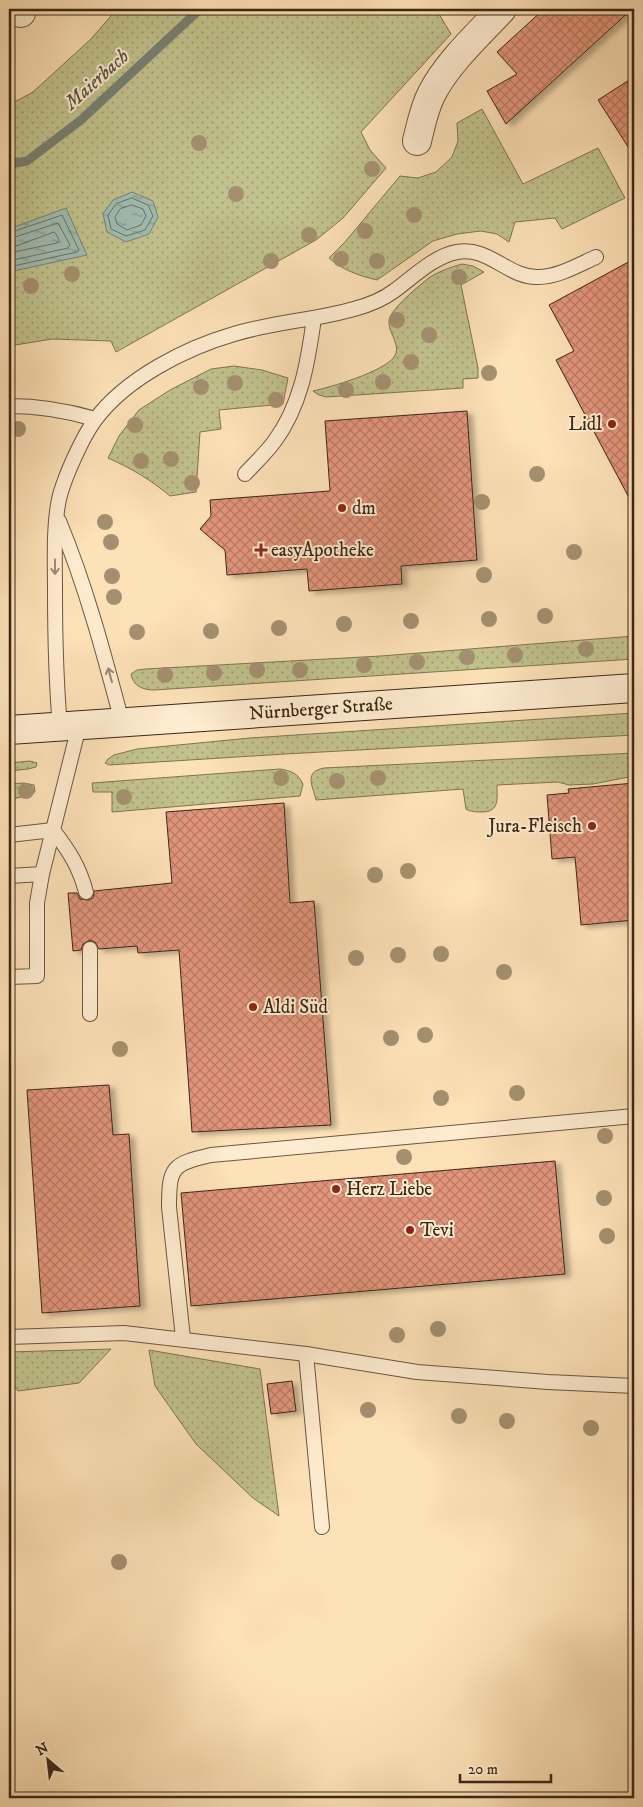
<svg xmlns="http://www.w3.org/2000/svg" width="643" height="1807" font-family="'IM FELL DW Pica',serif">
  <defs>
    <pattern id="grass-dots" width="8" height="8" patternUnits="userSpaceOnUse" patternTransform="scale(1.25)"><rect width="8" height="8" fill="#c1c28d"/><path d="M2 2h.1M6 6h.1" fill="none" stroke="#9e9e72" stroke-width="1.8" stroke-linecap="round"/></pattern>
    <pattern id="water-ripples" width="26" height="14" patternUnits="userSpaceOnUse" patternTransform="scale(1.25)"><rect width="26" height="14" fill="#9fbdb2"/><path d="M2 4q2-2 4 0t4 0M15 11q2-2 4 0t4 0" fill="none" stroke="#839a90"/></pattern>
    <pattern id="building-cross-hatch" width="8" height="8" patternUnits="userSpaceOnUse" patternTransform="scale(1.25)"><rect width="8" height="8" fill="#e3957b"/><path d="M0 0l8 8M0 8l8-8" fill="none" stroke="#b97a64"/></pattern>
    <filter id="shadow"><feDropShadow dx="5.5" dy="3" stdDeviation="2.5" flood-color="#0004"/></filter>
  </defs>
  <rect width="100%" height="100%" fill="#fde1b7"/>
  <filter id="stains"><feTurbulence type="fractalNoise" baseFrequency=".004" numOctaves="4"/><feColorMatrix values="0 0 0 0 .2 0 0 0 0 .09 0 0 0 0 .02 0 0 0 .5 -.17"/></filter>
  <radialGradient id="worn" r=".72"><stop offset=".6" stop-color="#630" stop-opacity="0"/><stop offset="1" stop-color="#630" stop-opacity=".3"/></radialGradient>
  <g fill="url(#grass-dots)" stroke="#7e7452">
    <polygon points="117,9 436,9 451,34 361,132 370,150 386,168 343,218 316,240 116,352 111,341 52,339 9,346 9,105 33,92 91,39"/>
    <path d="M 482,109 L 523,184 L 598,148 L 625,198 L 562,229 L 555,218 L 515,222 L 509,242 L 497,234 L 481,231 L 457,234 L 433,241 L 377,280 C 360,276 342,270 329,258 L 345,242 L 400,176 L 418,178 L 436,172 L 452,157 L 458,141 L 457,123 Z"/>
    <path d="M 462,264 L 473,266 L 484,272 L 461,285 L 478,368 L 478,378 L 463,379 L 463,388 L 326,397 L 319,395 L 313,391 C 331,387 383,372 394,357 C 402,346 388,333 389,321 C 389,310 421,284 430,277 C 440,271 451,267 462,264 Z"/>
    <path d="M 234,366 L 262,370 L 288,378 L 283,404 L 219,410 L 221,429 L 200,432 L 196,492 L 170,496 C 151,480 131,468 108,458 L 119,436 L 139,410 L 170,390 L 211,369 Z"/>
    <path d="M 634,636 L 634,659 L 154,690 C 143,690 133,686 131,674 L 137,670 L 146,669 L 381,656 Z"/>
    <polygon points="634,713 634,735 285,754 109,765 105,763 108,759 114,755 137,749 250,738"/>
    <path d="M 634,753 L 634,776 L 593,784 L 569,785 L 558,782 L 497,785 C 497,798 500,812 482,812 C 476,812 471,812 466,809 L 463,789 L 316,800 C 312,784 304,772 324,768 Z"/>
    <polygon points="30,761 37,763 36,767 28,769 9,771 9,763"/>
    <path d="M 280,769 C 291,771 298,773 303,784 L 300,796 L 112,812 L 112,792 L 93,792 L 92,783 Z"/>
    <polygon points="24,783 34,785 35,791 33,794 9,800 9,784"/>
    <polygon points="111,1349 79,1383 18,1391 9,1379 9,1352"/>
    <polygon points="149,1350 260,1369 279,1516 253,1498 196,1444 155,1386"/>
  </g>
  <g fill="url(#water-ripples)" stroke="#778174">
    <polygon points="132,192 153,201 158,217 149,234 126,242 107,232 103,214 113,200"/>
    <polygon points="66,208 87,255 9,272 9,229"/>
  </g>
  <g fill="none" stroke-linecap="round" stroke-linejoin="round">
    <g stroke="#6d7264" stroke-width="1">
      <polygon points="132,198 148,205 153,216 145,230 126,236 111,229 108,215 116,204"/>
      <polygon points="132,205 143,209 146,216 141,225 127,230 117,224 115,217 120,209"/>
      <polyline points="9,233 62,215 79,250 77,252 9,267"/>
      <polyline points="9,239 58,223 70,245 68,248 9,261"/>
      <polyline points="9,247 16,246 54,232 56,234 59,240 57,243 9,253"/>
    </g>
    <polyline stroke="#778174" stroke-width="9" points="9,164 27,161 81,120 200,9"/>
  </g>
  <g fill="url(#building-cross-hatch)" stroke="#3b2717" filter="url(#shadow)">
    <polygon points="544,9 632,9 506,124 487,91 517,74 497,52"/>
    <polygon points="634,77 634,156 598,100"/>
    <polygon points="634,259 634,507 556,360 574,351 549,305"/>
    <polygon points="467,411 477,560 401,566 402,584 309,591 307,569 227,575 225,550 200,529 211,516 210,500 330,491 325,421"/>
    <polygon points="634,783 634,920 581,925 575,857 552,859 547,795 569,793 568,789"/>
    <polygon points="284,803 290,903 314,901 331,1125 192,1132 179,950 138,953 137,946 99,949 95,942 90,940 83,944 81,950 73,951 68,893 77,893 80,899 88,900 93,898 94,891 172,883 166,812"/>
    <polygon points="109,1085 113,1135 129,1134 140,1306 42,1313 27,1090"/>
    <polygon points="555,1161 565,1274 191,1306 181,1193"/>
    <polygon points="292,1381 296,1411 271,1414 267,1384"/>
  </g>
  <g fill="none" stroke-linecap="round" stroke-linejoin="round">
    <defs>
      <g id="lane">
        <path d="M 9,406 C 40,406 65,410 95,419"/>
        <path d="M 245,474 C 254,464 265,454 274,442 C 301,406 308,362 314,318"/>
        <path d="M 59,521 C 86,586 104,654 122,722"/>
        <path d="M 60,727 C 56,681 55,637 55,591 C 55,563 53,522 60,495 C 66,474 82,438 95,420 C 126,378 186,348 234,334 C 274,322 315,320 354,309 C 369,305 382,300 394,291 C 412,278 434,256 457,252 C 489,246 508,278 538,277 C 558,277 578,265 596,257"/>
        <path d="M 53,830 C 69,851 79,866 86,892"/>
        <polyline points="9,835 53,830"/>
        <polyline points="9,876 42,874"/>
        <polyline points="90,949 90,1014"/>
        <polyline points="9,977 37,976 37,903 42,874 79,726"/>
        <polyline points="9,1337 124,1333 306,1354 417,1372 548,1382 634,1386"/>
        <path d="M 183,1338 L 169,1207 C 169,1166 173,1164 211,1155 L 634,1116"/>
        <polyline points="306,1354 322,1527"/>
      </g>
      <g id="street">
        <polyline points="18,9 21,13"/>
        <path d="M 417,141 C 421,125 424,108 432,93 C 448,62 479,34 502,9"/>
      </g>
      <polyline id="secondary" points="9,730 634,688"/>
    </defs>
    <use href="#lane" stroke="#6c563f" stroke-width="16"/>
    <use href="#street" stroke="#6c563f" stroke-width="30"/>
    <use href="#secondary" stroke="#3b2717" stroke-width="30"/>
    <use href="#lane" stroke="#feecd0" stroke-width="14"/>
    <use href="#street" stroke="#feecd0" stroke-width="28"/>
    <use href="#secondary" stroke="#feecd0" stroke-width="28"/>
  </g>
  <g fill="#a4906f">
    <circle cx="199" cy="143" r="8"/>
    <circle cx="372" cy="169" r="8"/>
    <circle cx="236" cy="194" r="8"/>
    <circle cx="414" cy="215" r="8"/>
    <circle cx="365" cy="231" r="8"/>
    <circle cx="309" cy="235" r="8"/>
    <circle cx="341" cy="259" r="8"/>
    <circle cx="271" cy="261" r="8"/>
    <circle cx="377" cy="261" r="8"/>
    <circle cx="72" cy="274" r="8"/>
    <circle cx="459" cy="277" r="8"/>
    <circle cx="31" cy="286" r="8"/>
    <circle cx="397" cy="320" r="8"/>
    <circle cx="429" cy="335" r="8"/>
    <circle cx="411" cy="362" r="8"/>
    <circle cx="489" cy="373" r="8"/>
    <circle cx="383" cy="382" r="8"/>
    <circle cx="235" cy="383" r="8"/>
    <circle cx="201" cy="387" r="8"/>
    <circle cx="346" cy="390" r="8"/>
    <circle cx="276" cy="400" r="8"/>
    <circle cx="135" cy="425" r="8"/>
    <circle cx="18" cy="429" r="8"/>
    <circle cx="171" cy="459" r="8"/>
    <circle cx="141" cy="461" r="8"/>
    <circle cx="537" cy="474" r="8"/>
    <circle cx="192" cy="483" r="8"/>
    <circle cx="482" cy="502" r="8"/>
    <circle cx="105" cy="522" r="8"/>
    <circle cx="111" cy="542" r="8"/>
    <circle cx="574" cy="552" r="8"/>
    <circle cx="484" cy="575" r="8"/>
    <circle cx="112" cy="576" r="8"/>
    <circle cx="114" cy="597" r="8"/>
    <circle cx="545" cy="616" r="8"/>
    <circle cx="489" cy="619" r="8"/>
    <circle cx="411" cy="621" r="8"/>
    <circle cx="344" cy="624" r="8"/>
    <circle cx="279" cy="628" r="8"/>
    <circle cx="211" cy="631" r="8"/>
    <circle cx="137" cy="632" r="8"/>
    <circle cx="586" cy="649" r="8"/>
    <circle cx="515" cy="655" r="8"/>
    <circle cx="467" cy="657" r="8"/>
    <circle cx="417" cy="662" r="8"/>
    <circle cx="364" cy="665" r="8"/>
    <circle cx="257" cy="670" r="8"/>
    <circle cx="300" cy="670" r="8"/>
    <circle cx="214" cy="673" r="8"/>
    <circle cx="165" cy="675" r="8"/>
    <circle cx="281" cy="778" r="8"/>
    <circle cx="378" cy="778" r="8"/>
    <circle cx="337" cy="781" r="8"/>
    <circle cx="26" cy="791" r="8"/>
    <circle cx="124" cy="797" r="8"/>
    <circle cx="408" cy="871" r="8"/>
    <circle cx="375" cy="875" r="8"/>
    <circle cx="441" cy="954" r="8"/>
    <circle cx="398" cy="955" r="8"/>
    <circle cx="356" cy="958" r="8"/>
    <circle cx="504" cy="972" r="8"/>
    <circle cx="425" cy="1035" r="8"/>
    <circle cx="391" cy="1038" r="8"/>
    <circle cx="120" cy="1049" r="8"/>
    <circle cx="517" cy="1093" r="8"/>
    <circle cx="441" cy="1098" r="8"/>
    <circle cx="605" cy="1136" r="8"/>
    <circle cx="404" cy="1157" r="8"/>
    <circle cx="604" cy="1198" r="8"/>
    <circle cx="607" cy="1236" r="8"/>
    <circle cx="438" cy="1329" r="8"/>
    <circle cx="397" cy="1335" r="8"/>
    <circle cx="368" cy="1410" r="8"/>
    <circle cx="459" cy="1416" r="8"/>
    <circle cx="507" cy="1421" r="8"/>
    <circle cx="591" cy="1428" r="8"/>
    <circle cx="119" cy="1562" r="8"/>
  </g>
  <defs><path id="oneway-shaft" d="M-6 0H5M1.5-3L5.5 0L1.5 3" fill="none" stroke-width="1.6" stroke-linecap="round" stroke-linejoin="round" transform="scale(1.25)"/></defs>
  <g stroke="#9c8a74">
    <use href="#oneway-shaft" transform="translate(55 567) rotate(90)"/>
    <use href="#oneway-shaft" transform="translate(110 675) rotate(-105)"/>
  </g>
  <g fill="#8f2418" stroke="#feecd0" stroke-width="2">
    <circle cx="612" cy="424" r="5"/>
    <circle cx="342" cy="508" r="5"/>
    <path d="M258.5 542.5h5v5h5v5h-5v5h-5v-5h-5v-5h5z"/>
    <circle cx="592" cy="826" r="5"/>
    <circle cx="253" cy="1007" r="5"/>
    <circle cx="336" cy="1189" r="5"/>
    <circle cx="410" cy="1230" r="5"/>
  </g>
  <g text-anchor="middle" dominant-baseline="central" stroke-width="4" stroke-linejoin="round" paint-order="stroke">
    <g font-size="19" fill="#3b2717" stroke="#feecd0" text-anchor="start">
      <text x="602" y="424" text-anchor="end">Lidl</text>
      <text x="352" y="508">dm</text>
      <text x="271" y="550">easyApotheke</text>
      <text x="582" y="826" text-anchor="end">Jura-Fleisch</text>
      <text x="263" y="1007">Aldi Süd</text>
      <text x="346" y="1189">Herz Liebe</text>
      <text x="420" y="1230">Tevi</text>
    </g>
    <g font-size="19" fill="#3b2717" stroke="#feecd0">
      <text transform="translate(321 709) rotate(-4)">Nürnberger Straße</text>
    </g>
    <g font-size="20" font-style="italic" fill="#595446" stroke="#feecd0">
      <text transform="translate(97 80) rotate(-42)">Maierbach</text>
    </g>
  </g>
  <rect width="643" height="1807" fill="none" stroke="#fde1b7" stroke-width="30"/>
  <rect x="10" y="10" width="623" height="1787" fill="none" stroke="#3b2717" stroke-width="2.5"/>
  <rect x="15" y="15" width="613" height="1777" fill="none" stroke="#3b2717"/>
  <g transform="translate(48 1760) rotate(332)" stroke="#feecd0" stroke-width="4" paint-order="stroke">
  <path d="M0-4L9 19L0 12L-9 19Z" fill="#3b2717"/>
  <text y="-8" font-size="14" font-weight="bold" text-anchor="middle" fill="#3b2717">N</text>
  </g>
  <path d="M460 1774v8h91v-8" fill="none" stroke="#3b2717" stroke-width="2.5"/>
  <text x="468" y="1774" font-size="15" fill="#3b2717" stroke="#feecd0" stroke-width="4" paint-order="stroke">20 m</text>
  <rect width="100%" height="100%" filter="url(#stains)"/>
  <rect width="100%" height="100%" fill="url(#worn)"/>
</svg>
